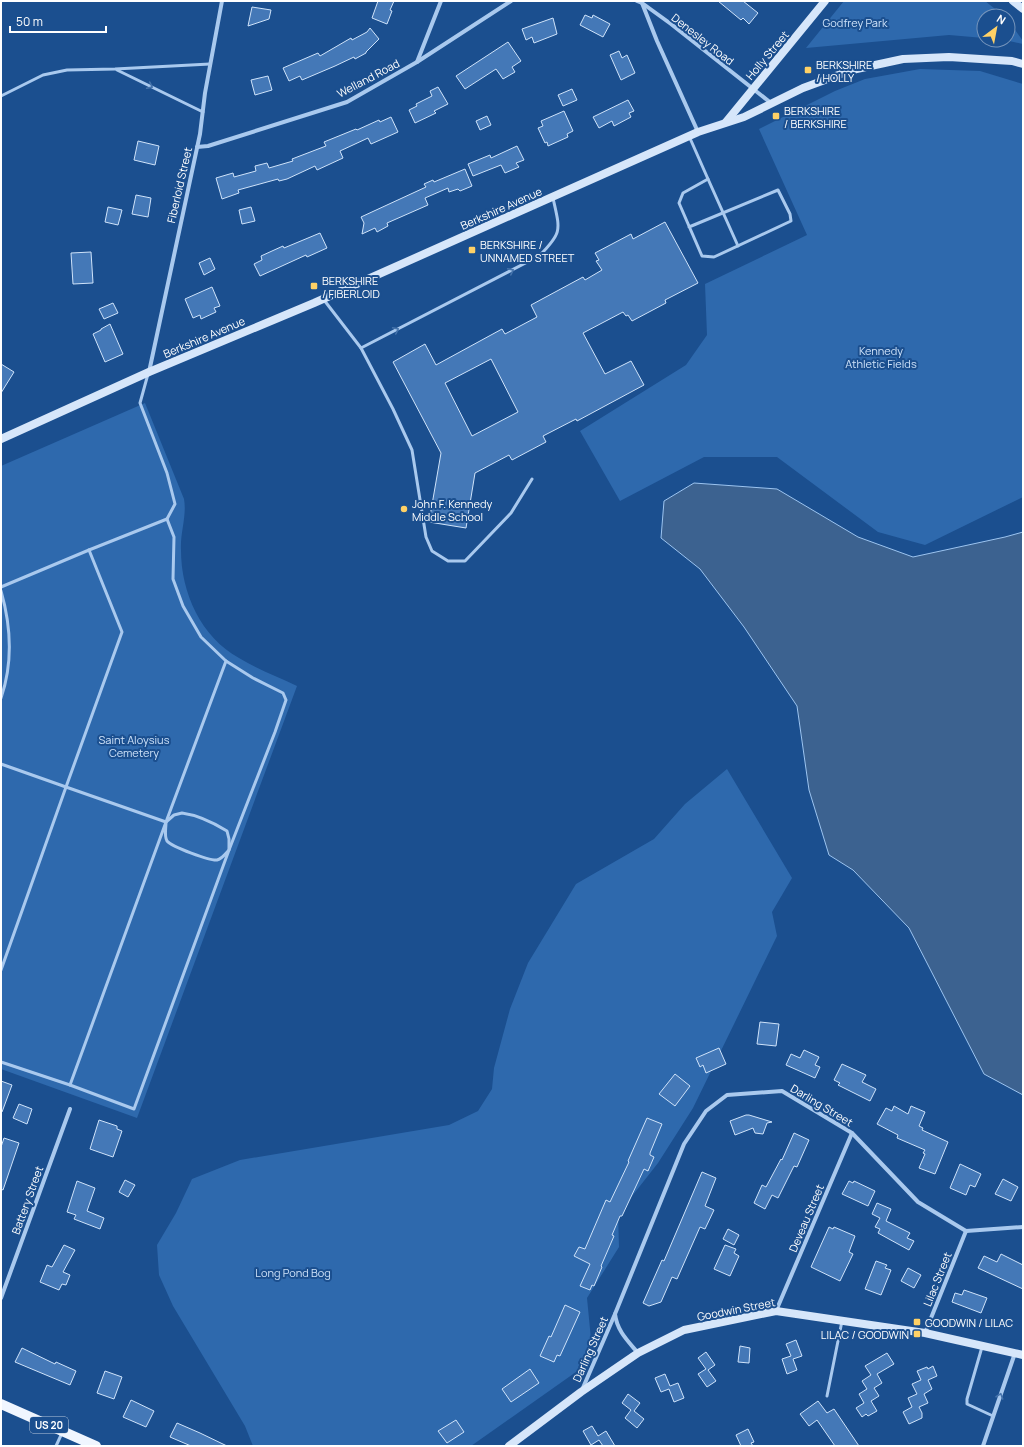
<svg xmlns="http://www.w3.org/2000/svg" width="1024" height="1447" font-family="Manrope,sans-serif">
  <rect width="100%" height="100%" fill="#1b4f8f"/>
  <g fill="#2e69ad">
    <polygon points="844,1 985,1 1004,16 984,16 984,38 949,35 806,48"/>
    <polygon points="1008,20 1023,41 1023,44 1005,40 1008,40"/>
    <polygon points="920,69 980,71 1023,84 1023,497 925,545 878,532 777,457 704,457 620,501 580,431 686,365 707,335 705,284 807,235 759,129 835,91 865,79"/>
    <path d="M 145,403 L 184,499 C 187,516 180,533 181,550 C 181,593 201,637 239,658 C 257,669 278,677 297,686 L 137,1118 L 1,1069 L 1,466 Z"/>
    <polygon points="727,769 792,878 772,912 777,936 693,1108 658,1163 618,1214 619,1247 587,1298 593,1360 471,1446 253,1446 245,1426 173,1306 159,1275 157,1245 176,1213 192,1179 240,1160 449,1125 478,1111 492,1089 494,1068 510,1009 528,963 576,884 654,839 685,804"/>
  </g>
  <polygon fill="#3c6290" stroke="#9cc4f0" points="694,483 777,489 858,537 913,557 1005,537 1023,532 1023,1095 984,1074 909,928 853,870 829,855 809,790 797,706 744,627 700,569 661,538 664,501"/>
  <g fill="#4478b7" stroke="#cfe3fa" fill-rule="evenodd">
    <polygon points="378,1 394,1 390,10 392,11 387,24 372,18"/>
    <polygon points="718,1 743,1 758,13 749,24 743,18 741,20"/>
    <polygon points="252,7 271,10 269,19 248,26"/>
    <polygon points="585,15 592,18 593,15 610,24 603,37 580,25"/>
    <polygon points="553,18 557,34 534,43 532,37 526,40 522,29"/>
    <polygon points="370,28 379,39 366,52 366,53 355,59 354,57 335,66 302,80 300,76 289,81 283,68 318,53 320,56 351,38 352,40 367,32"/>
    <polygon points="508,42 521,61 512,67 515,72 503,79 496,69 465,89 456,76"/>
    <polygon points="619,51 622,58 627,55 635,73 621,80 610,55"/>
    <polygon points="268,76 272,90 255,95 251,80"/>
    <polygon points="438,87 448,104 434,111 436,113 415,123 409,110 417,106 416,104 432,96 430,91"/>
    <polygon points="572,89 577,100 563,106 558,95"/>
    <polygon points="628,100 634,111 629,113 631,117 614,126 612,121 599,128 593,117"/>
    <polygon points="564,111 573,131 567,134 568,137 548,146 547,142 545,143 538,128 543,126 541,121"/>
    <polygon points="487,116 491,125 480,130 476,121"/>
    <polygon points="391,117 398,132 371,144 368,138 340,151 343,158 317,170 315,166 287,179 279,181 278,179 238,190 239,193 222,199 216,178 233,173 234,177 256,171 255,166 267,163 269,168 293,161 292,159 326,146 324,142 356,129 357,130 379,120 380,122"/>
    <polygon points="138,141 159,146 155,165 134,160"/>
    <polygon points="517,146 524,160 516,163 519,167 505,173 501,165 473,176 468,164 490,155 491,158"/>
    <polygon points="465,169 472,186 460,191 458,189 449,192 448,188 425,198 428,205 387,223 388,226 377,232 375,228 362,234 364,223 361,217 426,187 424,184 433,180 434,182"/>
    <polygon points="136,195 151,198 148,217 132,214"/>
    <polygon points="108,207 122,210 118,225 105,222"/>
    <polygon points="251,207 255,221 242,224 239,210"/>
    <path d="M 665,222 L 698,283 L 665,300 L 666,303 L 632,321 L 628,315 L 626,316 L 623,312 L 583,333 L 605,374 L 631,361 L 644,385 L 577,421 L 576,419 L 543,436 L 546,442 L 512,460 L 509,455 L 475,473 L 466,528 L 429,522 L 441,453 L 393,362 L 425,344 L 436,365 L 502,329 L 505,334 L 537,317 L 531,305 L 583,277 L 585,280 L 602,270 L 596,261 L 599,260 L 595,253 L 631,234 L 633,239 ZM 491,359 L 518,412 L 472,436 L 445,383 Z"/>
    <polygon points="320,233 327,248 307,257 306,255 260,276 254,264 262,260 261,256 283,246 284,248"/>
    <polygon points="91,252 93,283 73,284 71,253"/>
    <polygon points="210,258 215,269 204,275 199,263"/>
    <polygon points="212,287 220,306 214,308 216,312 201,319 200,315 193,318 185,299"/>
    <polygon points="113,303 118,313 104,319 99,309"/>
    <polygon points="110,324 123,354 105,362 93,334 101,330 101,329"/>
    <polygon points="1,364 14,372 1,393"/>
    <polygon points="760,1022 779,1024 776,1046 757,1044"/>
    <polygon points="719,1048 726,1064 706,1073 703,1065 700,1067 696,1058"/>
    <polygon points="804,1050 819,1057 815,1065 820,1067 815,1078 786,1065 791,1054 800,1058"/>
    <polygon points="842,1064 866,1075 862,1082 876,1089 870,1101 838,1085 840,1083 834,1080"/>
    <polygon points="675,1074 690,1086 675,1106 659,1094"/>
    <polygon points="1,1081 12,1085 2,1112 1,1112"/>
    <polygon points="19,1104 32,1109 27,1124 13,1118"/>
    <polygon points="894,1106 908,1114 911,1106 925,1112 919,1126 923,1128 922,1130 948,1142 935,1174 919,1168 925,1154 923,1153 925,1150 897,1138 898,1135 877,1124 886,1108 892,1111"/>
    <polygon points="746,1115 749,1115 772,1122 767,1123 763,1134 755,1133 753,1128 735,1135 730,1121"/>
    <polygon points="647,1118 662,1124 650,1153 650,1155 654,1157 648,1171 644,1169 622,1216 620,1216 612,1235 614,1236 601,1266 602,1267 594,1286 592,1285 590,1290 580,1286 590,1264 574,1256 579,1247 585,1249 606,1200 610,1202 629,1162 628,1161"/>
    <polygon points="99,1120 117,1126 117,1129 122,1131 113,1157 90,1149"/>
    <polygon points="794,1133 809,1140 797,1167 794,1166 778,1198 772,1195 765,1209 754,1203 762,1185 766,1187 781,1159 782,1160"/>
    <polygon points="4,1138 19,1143 3,1190 1,1189 1,1147"/>
    <polygon points="960,1164 981,1174 975,1187 970,1185 966,1195 950,1188"/>
    <polygon points="702,1172 716,1178 705,1206 714,1210 705,1229 700,1227 677,1279 672,1277 661,1302 649,1306 643,1303 662,1260 664,1261"/>
    <polygon points="1003,1179 1018,1187 1011,1201 995,1194"/>
    <polygon points="125,1180 135,1185 128,1197 119,1192"/>
    <polygon points="77,1181 95,1188 87,1211 104,1218 100,1229 74,1219 76,1215 67,1212"/>
    <polygon points="849,1181 853,1183 854,1181 875,1191 868,1206 842,1194"/>
    <polygon points="877,1203 891,1209 886,1221 910,1233 907,1238 914,1241 909,1250 878,1233 880,1229 875,1227 880,1218 872,1214"/>
    <polygon points="829,1227 833,1229 834,1227 855,1236 849,1252 853,1254 840,1281 811,1267"/>
    <polygon points="728,1229 739,1235 734,1245 723,1239"/>
    <polygon points="64,1245 75,1250 63,1272 70,1275 66,1285 62,1284 59,1290 40,1282 47,1265 52,1267"/>
    <polygon points="725,1245 736,1249 734,1253 739,1256 730,1276 714,1269"/>
    <polygon points="1001,1254 1023,1265 1023,1289 978,1268 984,1256 997,1262"/>
    <polygon points="876,1261 887,1265 885,1268 891,1270 881,1295 865,1289"/>
    <polygon points="908,1268 921,1275 914,1288 901,1281"/>
    <polygon points="964,1290 987,1298 981,1313 952,1302 955,1293 962,1295"/>
    <polygon points="565,1305 580,1312 560,1356 557,1355 554,1362 540,1356 549,1336 551,1337"/>
    <polygon points="796,1340 802,1356 793,1359 797,1370 787,1374 782,1359 791,1356 786,1344"/>
    <polygon points="740,1346 750,1348 749,1363 738,1362"/>
    <polygon points="22,1348 55,1364 56,1362 76,1371 70,1385 15,1362"/>
    <polygon points="706,1352 715,1365 708,1370 716,1381 707,1387 698,1374 706,1369 698,1358"/>
    <polygon points="887,1353 894,1364 877,1374 882,1383 874,1388 879,1396 871,1401 877,1411 868,1416 866,1414 862,1417 856,1408 864,1403 859,1394 867,1389 862,1381 871,1375 865,1366"/>
    <polygon points="933,1366 937,1376 928,1380 932,1389 924,1394 928,1403 919,1407 922,1413 922,1418 909,1424 903,1412 912,1407 908,1398 917,1394 912,1384 921,1380 917,1371 927,1367 928,1369"/>
    <polygon points="530,1369 539,1383 511,1402 502,1389"/>
    <polygon points="105,1371 122,1377 114,1399 97,1393"/>
    <polygon points="665,1374 670,1386 678,1383 684,1398 674,1402 669,1389 661,1392 655,1378"/>
    <polygon points="628,1394 640,1403 634,1411 644,1419 637,1428 625,1418 631,1410 622,1403"/>
    <polygon points="131,1400 154,1411 146,1427 123,1417"/>
    <polygon points="818,1401 827,1413 834,1409 859,1446 835,1446 817,1420 809,1426 800,1414"/>
    <polygon points="456,1420 464,1432 447,1443 438,1431"/>
    <polygon points="177,1423 200,1433 227,1446 191,1446 170,1437"/>
    <polygon points="592,1426 598,1436 606,1431 615,1446 603,1446 599,1440 591,1445 583,1431"/>
    <polygon points="748,1429 754,1442 751,1443 753,1446 741,1446 736,1435"/>
  </g>
  <g fill="none" stroke-linecap="round" stroke-linejoin="round">
    <g stroke="#a9c9ee" stroke-width="3">
      <polyline points="117,70 203,112"/>
      <polyline points="1,96 43,75 67,70 115,69 210,64"/>
      <polyline points="689,136 708,179 683,193 679,203 702,256 714,257 791,221 790,214 778,190 689,227"/>
      <polyline points="708,179 738,246"/>
      <polyline points="324,300 361,348 393,409 412,450 426,537 432,551 448,561 465,561 511,513 532,479"/>
      <path d="M 361,348 L 539,256 C 563,232 560,230 553,198"/>
      <polyline points="148,374 140,403 167,473 175,504 167,519"/>
      <polyline points="1,587 89,550"/>
      <path d="M 1,591 C 11,626 13,663 1,698"/>
      <polyline points="1,764 66,787 122,632 89,550 167,519 174,537 173,579 183,606 201,637 226,661"/>
      <path d="M 182,813 C 197,815 214,823 227,831 L 229,839 L 229,850 C 226,853 222,859 217,860 C 210,861 172,847 167,841 C 164,836 166,829 166,822 L 174,815 Z"/>
      <polyline points="1,970 66,787 166,822 226,661 253,678 283,693 286,700 275,732 229,850 134,1109 70,1085 1,1062"/>
      <polyline points="70,1085 166,822"/>
      <polyline points="982,1347 967,1399 967,1404 993,1416"/>
      <polyline points="827,1396 842,1321"/>
      <polyline points="56,1446 62,1433"/>
    </g>
    <g stroke="#a9c9ee" stroke-width="4">
      <polyline points="637,1 642,3 657,41 698,132"/>
      <polyline points="641,1 642,3 671,24 771,103"/>
      <polyline points="417,62 441,1"/>
      <polyline points="197,147 208,146 347,102 417,62 511,1"/>
      <polyline points="149,372 200,134 205,93 222,1"/>
      <polyline points="1,1298 70,1109"/>
      <polyline points="776,1311 852,1133"/>
      <path d="M 615,1314 C 617,1331 628,1341 638,1353"/>
      <polyline points="925,1333 966,1231"/>
      <polyline points="582,1390 615,1314 684,1144 706,1111 727,1095 782,1091 852,1133 918,1202 966,1231 1023,1227"/>
      <polyline points="983,1446 1015,1353"/>
    </g>
    <g stroke="#d6e6fa" stroke-width="8">
      <polyline points="1013,1 1023,9"/>
      <polyline points="726,122 825,1"/>
      <polyline points="1,439 149,372 314,303 698,132 744,117 803,88 852,70 903,59 949,57 1012,61 1023,64"/>
      <polyline points="509,1446 581,1392 638,1353 684,1330 776,1311 925,1333 1023,1355"/>
    </g>
    <polyline stroke="#f0f6ff" stroke-width="10" points="1,1404 96,1446"/>
  </g>
  <defs><path id="oneway-chevron" d="M-2-3.5L2.5 0L-2 3.5" fill="none" stroke-width="1.6" stroke-linecap="round" stroke-linejoin="round"/></defs>
  <g stroke="#4674ac">
    <use href="#oneway-chevron" transform="translate(150 86) rotate(26)"/>
    <use href="#oneway-chevron" transform="translate(511 271) rotate(-27)"/>
    <use href="#oneway-chevron" transform="translate(396 330) rotate(-27)"/>
    <use href="#oneway-chevron" transform="translate(1000 1396) rotate(-71)"/>
  </g>
  <g fill="#ffd166" stroke="#1b4f8f" stroke-width="1.5">
    <rect x="804" y="66" width="8" height="8" rx="2"/>
    <rect x="772" y="112" width="8" height="8" rx="2"/>
    <rect x="468" y="246" width="8" height="8" rx="2"/>
    <rect x="310" y="282" width="8" height="8" rx="2"/>
    <circle cx="404" cy="509" r="4"/>
    <rect x="913" y="1318" width="8" height="8" rx="2"/>
    <rect x="913" y="1330" width="8" height="8" rx="2"/>
  </g>
  <g text-anchor="middle" dominant-baseline="central" stroke-width="4" stroke-linejoin="round" paint-order="stroke">
    <rect fill="#1b4f8f" stroke="#bbcadd" stroke-width="1" x="30" y="1417" width="38" height="16" rx="3"/>
    <g font-size="10" font-weight="bold" fill="#fff">
      <text x="49" y="1425">US 20</text>
    </g>
    <g font-size="11" fill="#cfe3fa" stroke="#1b4f8f">
      <text x="855" y="22">Godfrey Park</text>
      <text x="881" y="350">Kennedy<tspan x="881" dy="13">Athletic Fields</tspan></text>
      <text x="134" y="739">Saint Aloysius<tspan x="134" dy="13">Cemetery</tspan></text>
      <text x="293" y="1272">Long Pond Bog</text>
    </g>
    <g font-size="11" fill="#fff" stroke="#1b4f8f">
      <text transform="translate(703 39) rotate(38)">Denesley Road</text>
      <text transform="translate(767 55) rotate(-50)">Holly Street</text>
      <text transform="translate(368 78) rotate(-28)">Welland Road</text>
      <text transform="translate(179 185) rotate(-77)">Fiberloid Street</text>
      <text transform="translate(501 208) rotate(-24)">Berkshire Avenue</text>
      <text transform="translate(204 337) rotate(-23)">Berkshire Avenue</text>
      <text transform="translate(822 1105) rotate(31)">Darling Street</text>
      <text transform="translate(27 1200) rotate(-70)">Battery Street</text>
      <text transform="translate(806 1218) rotate(-67)">Deveau Street</text>
      <text transform="translate(937 1279) rotate(-68)">Lilac Street</text>
      <text transform="translate(736 1309) rotate(-11)">Goodwin Street</text>
      <text transform="translate(590 1349) rotate(-66)">Darling Street</text>
    </g>
    <g font-size="11" fill="#fff" stroke="#1b4f8f" text-anchor="start">
      <text x="816" y="64">BERKSHIRE<tspan x="816" dy="13">/ HOLLY</tspan></text>
      <text x="784" y="110">BERKSHIRE<tspan x="784" dy="13">/ BERKSHIRE</tspan></text>
      <text x="480" y="244">BERKSHIRE /<tspan x="480" dy="13">UNNAMED STREET</tspan></text>
      <text x="322" y="280">BERKSHIRE<tspan x="322" dy="13">/ FIBERLOID</tspan></text>
      <text x="412" y="503">John F. Kennedy<tspan x="412" dy="13">Middle School</tspan></text>
      <text x="925" y="1322">GOODWIN / LILAC</text>
      <text x="909" y="1334" text-anchor="end">LILAC / GOODWIN</text>
    </g>
  </g>
  <rect width="1024" height="1447" fill="none" stroke="#ffffff" stroke-width="4"/>
  <g transform="translate(996 28) rotate(32)"><circle r="19" fill="#1b4f8f" stroke="#7695bc"/>
  <path d="M0-3L7 15L0 10L-7 15Z" fill="#ffd166"/>
  <text y="-6" font-size="11" font-weight="bold" text-anchor="middle" fill="#ffffff">N</text>
  </g>
  <path d="M10 26v6h96v-6" fill="none" stroke="#ffffff" stroke-width="2"/>
  <text x="16" y="26" font-size="12" fill="#ffffff" stroke="#1b4f8f" stroke-width="3" paint-order="stroke">50 m</text>
</svg>
